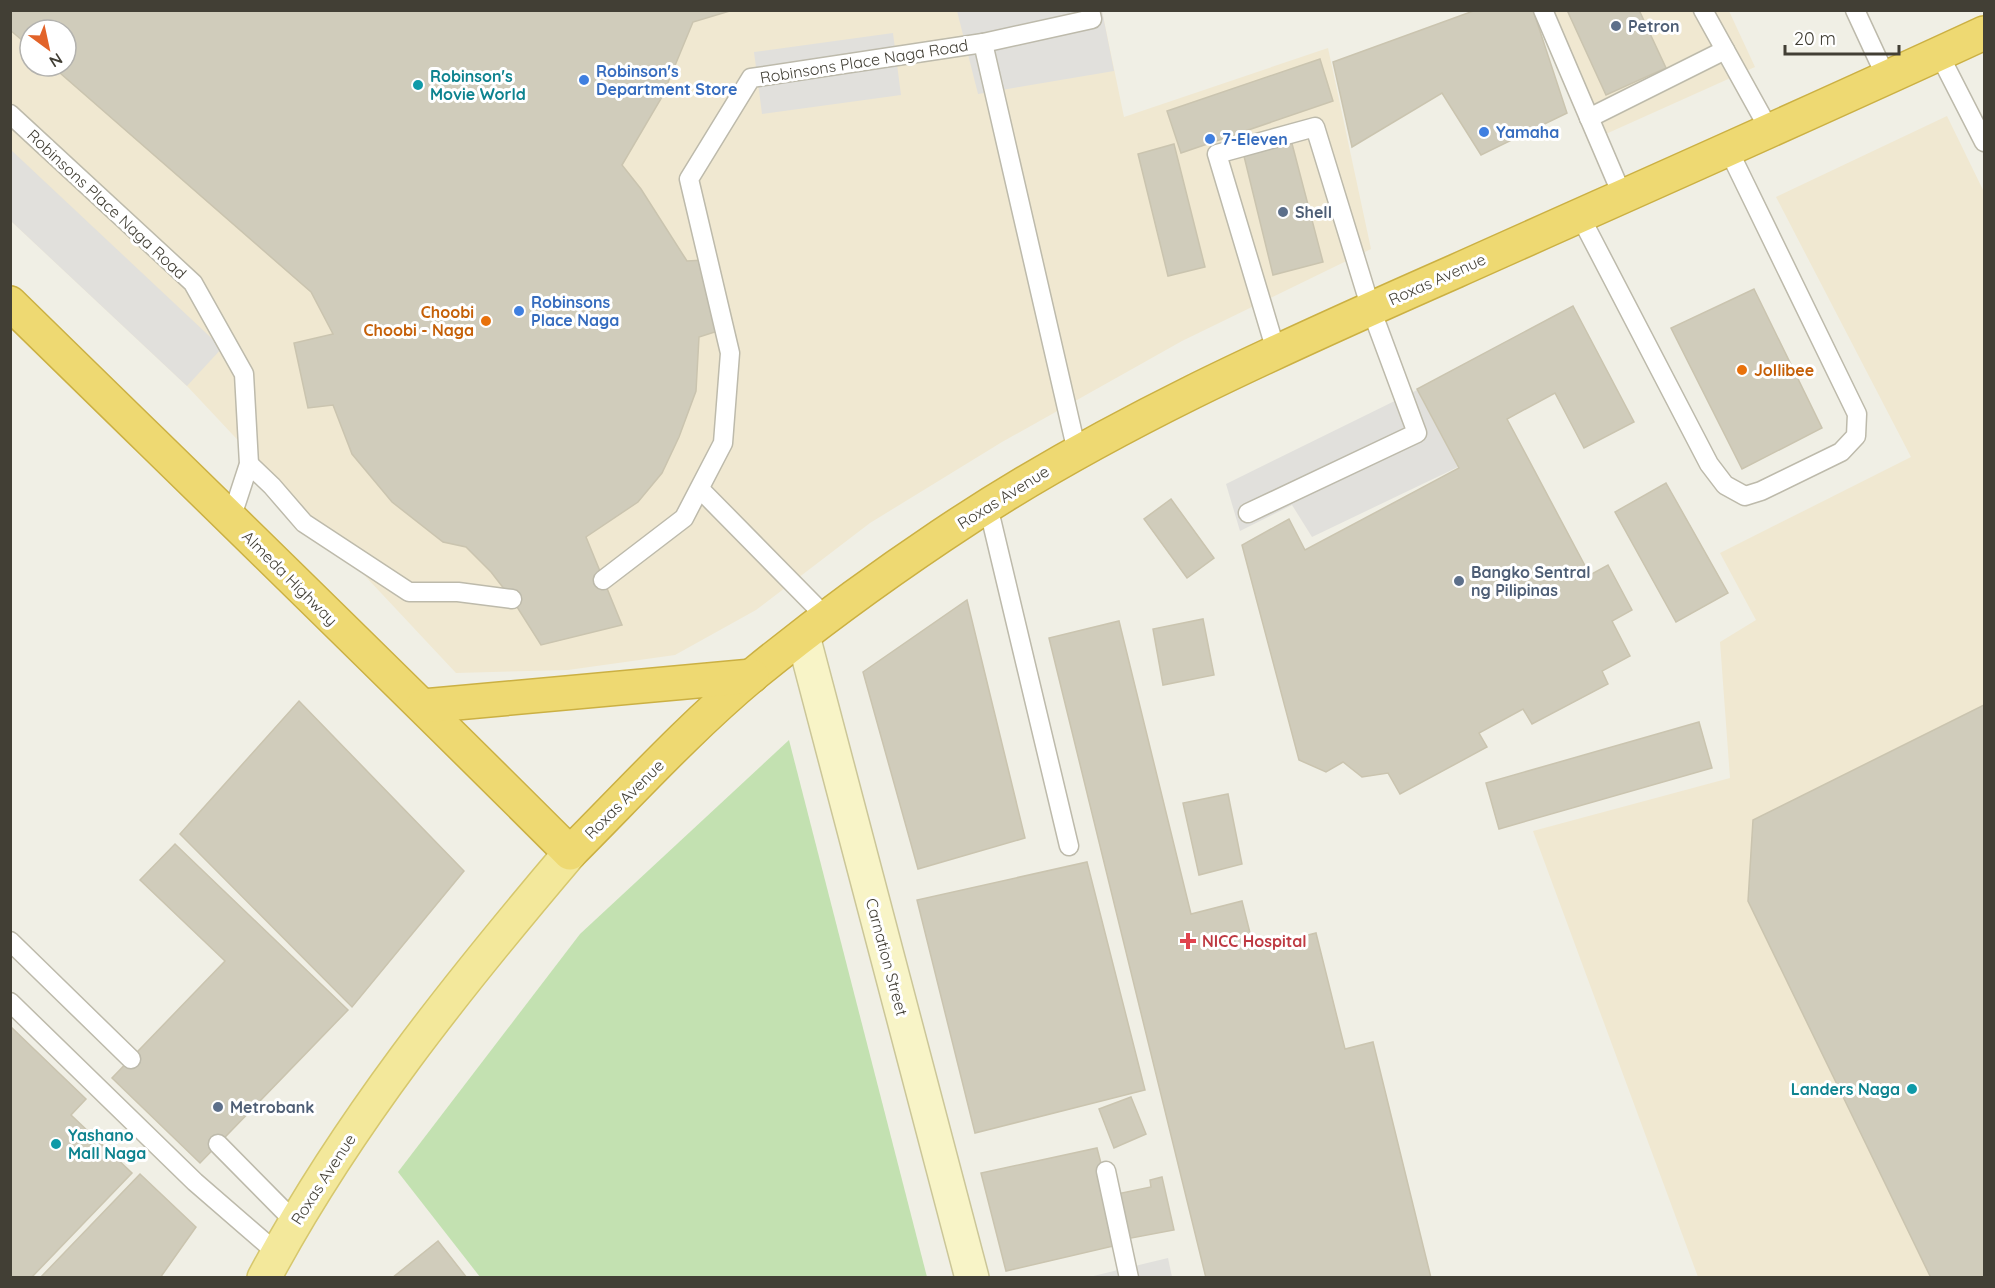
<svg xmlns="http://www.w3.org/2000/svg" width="1995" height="1288" font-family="Quicksand,sans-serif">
  <rect width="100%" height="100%" fill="#f0efe5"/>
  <g fill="#f0e8d1" fill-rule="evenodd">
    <path d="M 10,11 L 1102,11 L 1124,117 L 1328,48 L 1371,249 L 1182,341 L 1002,442 L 870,523 L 756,610 L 675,655 L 568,670 L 456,673 L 187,386 L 11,221 ZM 30,30 L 66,30 L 66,66 L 30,66 Z"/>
    <polygon points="1541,11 1729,11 1755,67 1588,142"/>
    <polygon points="1947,116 1984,192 1984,1277 1698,1277 1533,831 1730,778 1720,642 1756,620 1720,553 1911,457 1776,197"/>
  </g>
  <polygon fill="#c3e1b1" points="789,740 927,1277 480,1277 398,1172 580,934"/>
  <g fill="#e1e0dc">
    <polygon points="957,11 1102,11 1114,71 978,94"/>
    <polygon points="893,33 901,95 762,114 754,52"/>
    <polygon points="10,149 222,348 187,386 11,221"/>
    <polygon points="1417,390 1458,467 1312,537 1292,505 1240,531 1226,484"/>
    <polygon points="1168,1258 1172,1277 1085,1278"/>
  </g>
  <g fill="#d0ccbb" stroke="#cac4af" stroke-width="1.5">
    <polygon points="10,10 733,10 693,22 662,97 622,165 641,189 687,261 704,260 721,330 699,337 696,391 679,437 662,473 638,502 586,537 622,625 541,645 512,599 491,572 466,547 443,542 392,502 352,454 333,405 308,408 294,343 333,334 311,292 52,66 66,66 66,30 30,30 30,47 10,30"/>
    <polygon points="1476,10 1533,10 1567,113 1481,155 1442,93 1352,147 1333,62"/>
    <polygon points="1567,10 1639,10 1666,68 1606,95"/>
    <polygon points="1320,59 1333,101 1181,153 1167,111"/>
    <polygon points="1290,136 1323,262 1273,275 1242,148"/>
    <polygon points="1174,144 1205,267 1168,276 1138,154"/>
    <polygon points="1754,289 1822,428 1742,469 1671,328"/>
    <polygon points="1573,306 1634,422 1584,448 1555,393 1507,419 1590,575 1608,565 1632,610 1612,621 1630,656 1602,671 1608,684 1532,724 1523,709 1479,733 1487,747 1400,794 1388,773 1362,777 1343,762 1326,772 1299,760 1242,545 1289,519 1305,550 1459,468 1417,389"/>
    <polygon points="1666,483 1728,593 1676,622 1615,512"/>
    <polygon points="1171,499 1214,558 1187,578 1144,519"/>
    <polygon points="967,600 1025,838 918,869 863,672"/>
    <polygon points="1203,619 1214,675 1163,685 1153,629"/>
    <polygon points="1119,621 1191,914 1242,901 1254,949 1316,933 1345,1049 1373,1042 1431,1278 1206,1278 1049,638"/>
    <polygon points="299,701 464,871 352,1007 180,834"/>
    <polygon points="1984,705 1984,1278 1931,1278 1748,901 1753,820"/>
    <polygon points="1699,722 1712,768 1499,829 1486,783"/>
    <polygon points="1228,794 1242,864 1199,875 1183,803"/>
    <polygon points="175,844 348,1010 200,1163 112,1078 225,961 140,880"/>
    <polygon points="1087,862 1145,1090 975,1133 917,900"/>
    <polygon points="10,1026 86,1099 71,1115 132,1173 31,1278 10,1278"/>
    <polygon points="1131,1097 1146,1134 1114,1148 1099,1109"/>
    <polygon points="1097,1148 1122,1244 1006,1271 981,1173"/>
    <polygon points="140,1174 196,1227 160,1278 40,1278"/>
    <polygon points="1162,1177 1174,1230 1121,1240 1112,1195 1151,1187 1150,1180"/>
    <polygon points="438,1241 467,1278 392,1278"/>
  </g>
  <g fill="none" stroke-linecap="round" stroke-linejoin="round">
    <defs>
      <g id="lane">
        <polyline points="1543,10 1623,197"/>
        <polyline points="1703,10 1770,131"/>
        <polyline points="1855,10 1887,79"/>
        <polyline points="983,43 1092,19 1090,10"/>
        <polyline points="1939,54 1984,142"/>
        <polyline points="10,114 193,283 244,374 249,464 231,519"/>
        <polyline points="1589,118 1725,50"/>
        <polyline points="1580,216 1709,464 1725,485 1745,496 1761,491 1841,452 1856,436 1857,414 1728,149"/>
        <polyline points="249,464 272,486 304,523 409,592 458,592 512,599"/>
        <polyline points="700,489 827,618"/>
        <polyline points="988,506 1069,846"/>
        <polyline points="1248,513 1417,433 1371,309 1315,127 1217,154 1276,351"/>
        <polyline points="603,580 684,518 723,443 730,353 689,179 751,78 983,43 1077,452"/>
        <polyline points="10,941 131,1059"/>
        <polyline points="10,1002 195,1182 277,1253"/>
        <polyline points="218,1144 295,1222"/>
        <polyline points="1106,1171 1129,1278"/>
      </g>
      <polyline id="secondary" points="803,636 972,1278"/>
      <path id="primary" d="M 264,1278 C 347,1123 457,986 570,853"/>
      <g id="highway">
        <path d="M 10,303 C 197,486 385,668 570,853 C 630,793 688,729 754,674 C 814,625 877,579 941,536 C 1101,428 1279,349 1456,271 C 1632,192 1809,114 1984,33"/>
        <polyline points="423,706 752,676"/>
      </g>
    </defs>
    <use href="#lane" stroke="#bdbaab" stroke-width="21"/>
    <use href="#secondary" stroke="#cbc698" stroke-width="36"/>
    <use href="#primary" stroke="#d6c76d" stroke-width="36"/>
    <use href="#highway" stroke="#cbb043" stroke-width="36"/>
    <use href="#lane" stroke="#fff" stroke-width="18"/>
    <use href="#secondary" stroke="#f8f4c7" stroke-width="33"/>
    <use href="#primary" stroke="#f3e89b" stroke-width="33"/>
    <use href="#highway" stroke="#eed972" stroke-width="33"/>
  </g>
  <g fill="#5c6f8a" stroke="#fff" stroke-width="2">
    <circle cx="1616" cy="26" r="6"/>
    <circle cx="1283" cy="212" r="6"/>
    <circle cx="1459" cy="581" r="6"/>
    <circle cx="218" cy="1107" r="6"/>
  </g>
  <g fill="#3f7fe0" stroke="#fff" stroke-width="2">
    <circle cx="584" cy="80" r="6"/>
    <circle cx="1484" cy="132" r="6"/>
    <circle cx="1210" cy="139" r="6"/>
    <circle cx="519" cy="311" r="6"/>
  </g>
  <g fill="#0f9aa8" stroke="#fff" stroke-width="2">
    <circle cx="418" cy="85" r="6"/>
    <circle cx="1912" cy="1089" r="6"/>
    <circle cx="56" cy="1144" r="6"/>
  </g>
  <g fill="#e8710a" stroke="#fff" stroke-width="2">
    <circle cx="486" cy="321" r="6"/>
    <circle cx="1742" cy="370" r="6"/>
  </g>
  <path fill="#e0444e" stroke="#fff" stroke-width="2" d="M1185 932h6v6h6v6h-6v6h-6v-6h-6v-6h6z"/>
  <g text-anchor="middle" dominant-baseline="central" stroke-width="6" stroke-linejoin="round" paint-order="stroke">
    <g font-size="16" font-weight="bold" fill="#4e5e75" stroke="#fff" text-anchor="start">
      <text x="1628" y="26">Petron</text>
      <text x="1295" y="212">Shell</text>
      <text x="1471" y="572">Bangko Sentral<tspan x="1471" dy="18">ng Pilipinas</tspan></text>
      <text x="230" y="1107">Metrobank</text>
    </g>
    <g font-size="16" fill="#423f35" stroke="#fff">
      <text transform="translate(864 61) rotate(-9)">Robinsons Place Naga Road</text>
      <text transform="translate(107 204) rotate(43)">Robinsons Place Naga Road</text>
      <text transform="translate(1437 279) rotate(-24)">Roxas Avenue</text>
      <text transform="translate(1003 497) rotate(-32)">Roxas Avenue</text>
      <text transform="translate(290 578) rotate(45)">Almeda Highway</text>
      <text transform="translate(624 799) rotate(-45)">Roxas Avenue</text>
      <text transform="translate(887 957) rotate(75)">Carnation Street</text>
      <text transform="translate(323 1179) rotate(-57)">Roxas Avenue</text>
    </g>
    <g font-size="16" font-weight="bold" fill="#366cbe" stroke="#fff" text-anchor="start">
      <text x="596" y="71">Robinson's<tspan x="596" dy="18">Department Store</tspan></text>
      <text x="1496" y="132">Yamaha</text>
      <text x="1222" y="139">7-Eleven</text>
      <text x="531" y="302">Robinsons<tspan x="531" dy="18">Place Naga</tspan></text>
    </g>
    <g font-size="16" font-weight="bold" fill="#0d838f" stroke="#fff" text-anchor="start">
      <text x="430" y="76">Robinson's<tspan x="430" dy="18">Movie World</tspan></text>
      <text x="1900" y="1089" text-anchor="end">Landers Naga</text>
      <text x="68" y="1135">Yashano<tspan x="68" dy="18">Mall Naga</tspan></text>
    </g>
    <g font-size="16" font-weight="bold" fill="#c56008" stroke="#fff" text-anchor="end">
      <text x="474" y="312">Choobi<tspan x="474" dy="18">Choobi - Naga</tspan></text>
      <text x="1754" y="370" text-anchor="start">Jollibee</text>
    </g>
    <g font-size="16" font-weight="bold" fill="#be3a42" stroke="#fff" text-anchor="start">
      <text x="1202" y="941">NICC Hospital</text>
    </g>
  </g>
  <rect width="1995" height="1288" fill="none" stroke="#423f35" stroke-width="24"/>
  <g transform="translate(48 48) rotate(147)"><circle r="28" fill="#ffffff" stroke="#b3b2ae" stroke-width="1.5"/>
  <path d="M0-4.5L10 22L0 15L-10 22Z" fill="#e26329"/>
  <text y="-9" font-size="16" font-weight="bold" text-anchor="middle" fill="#423f35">N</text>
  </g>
  <path d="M1785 45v9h114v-9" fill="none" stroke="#423f35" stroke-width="3"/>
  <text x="1794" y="45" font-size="18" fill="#423f35" stroke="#ffffff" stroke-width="4.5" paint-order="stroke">20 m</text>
</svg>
